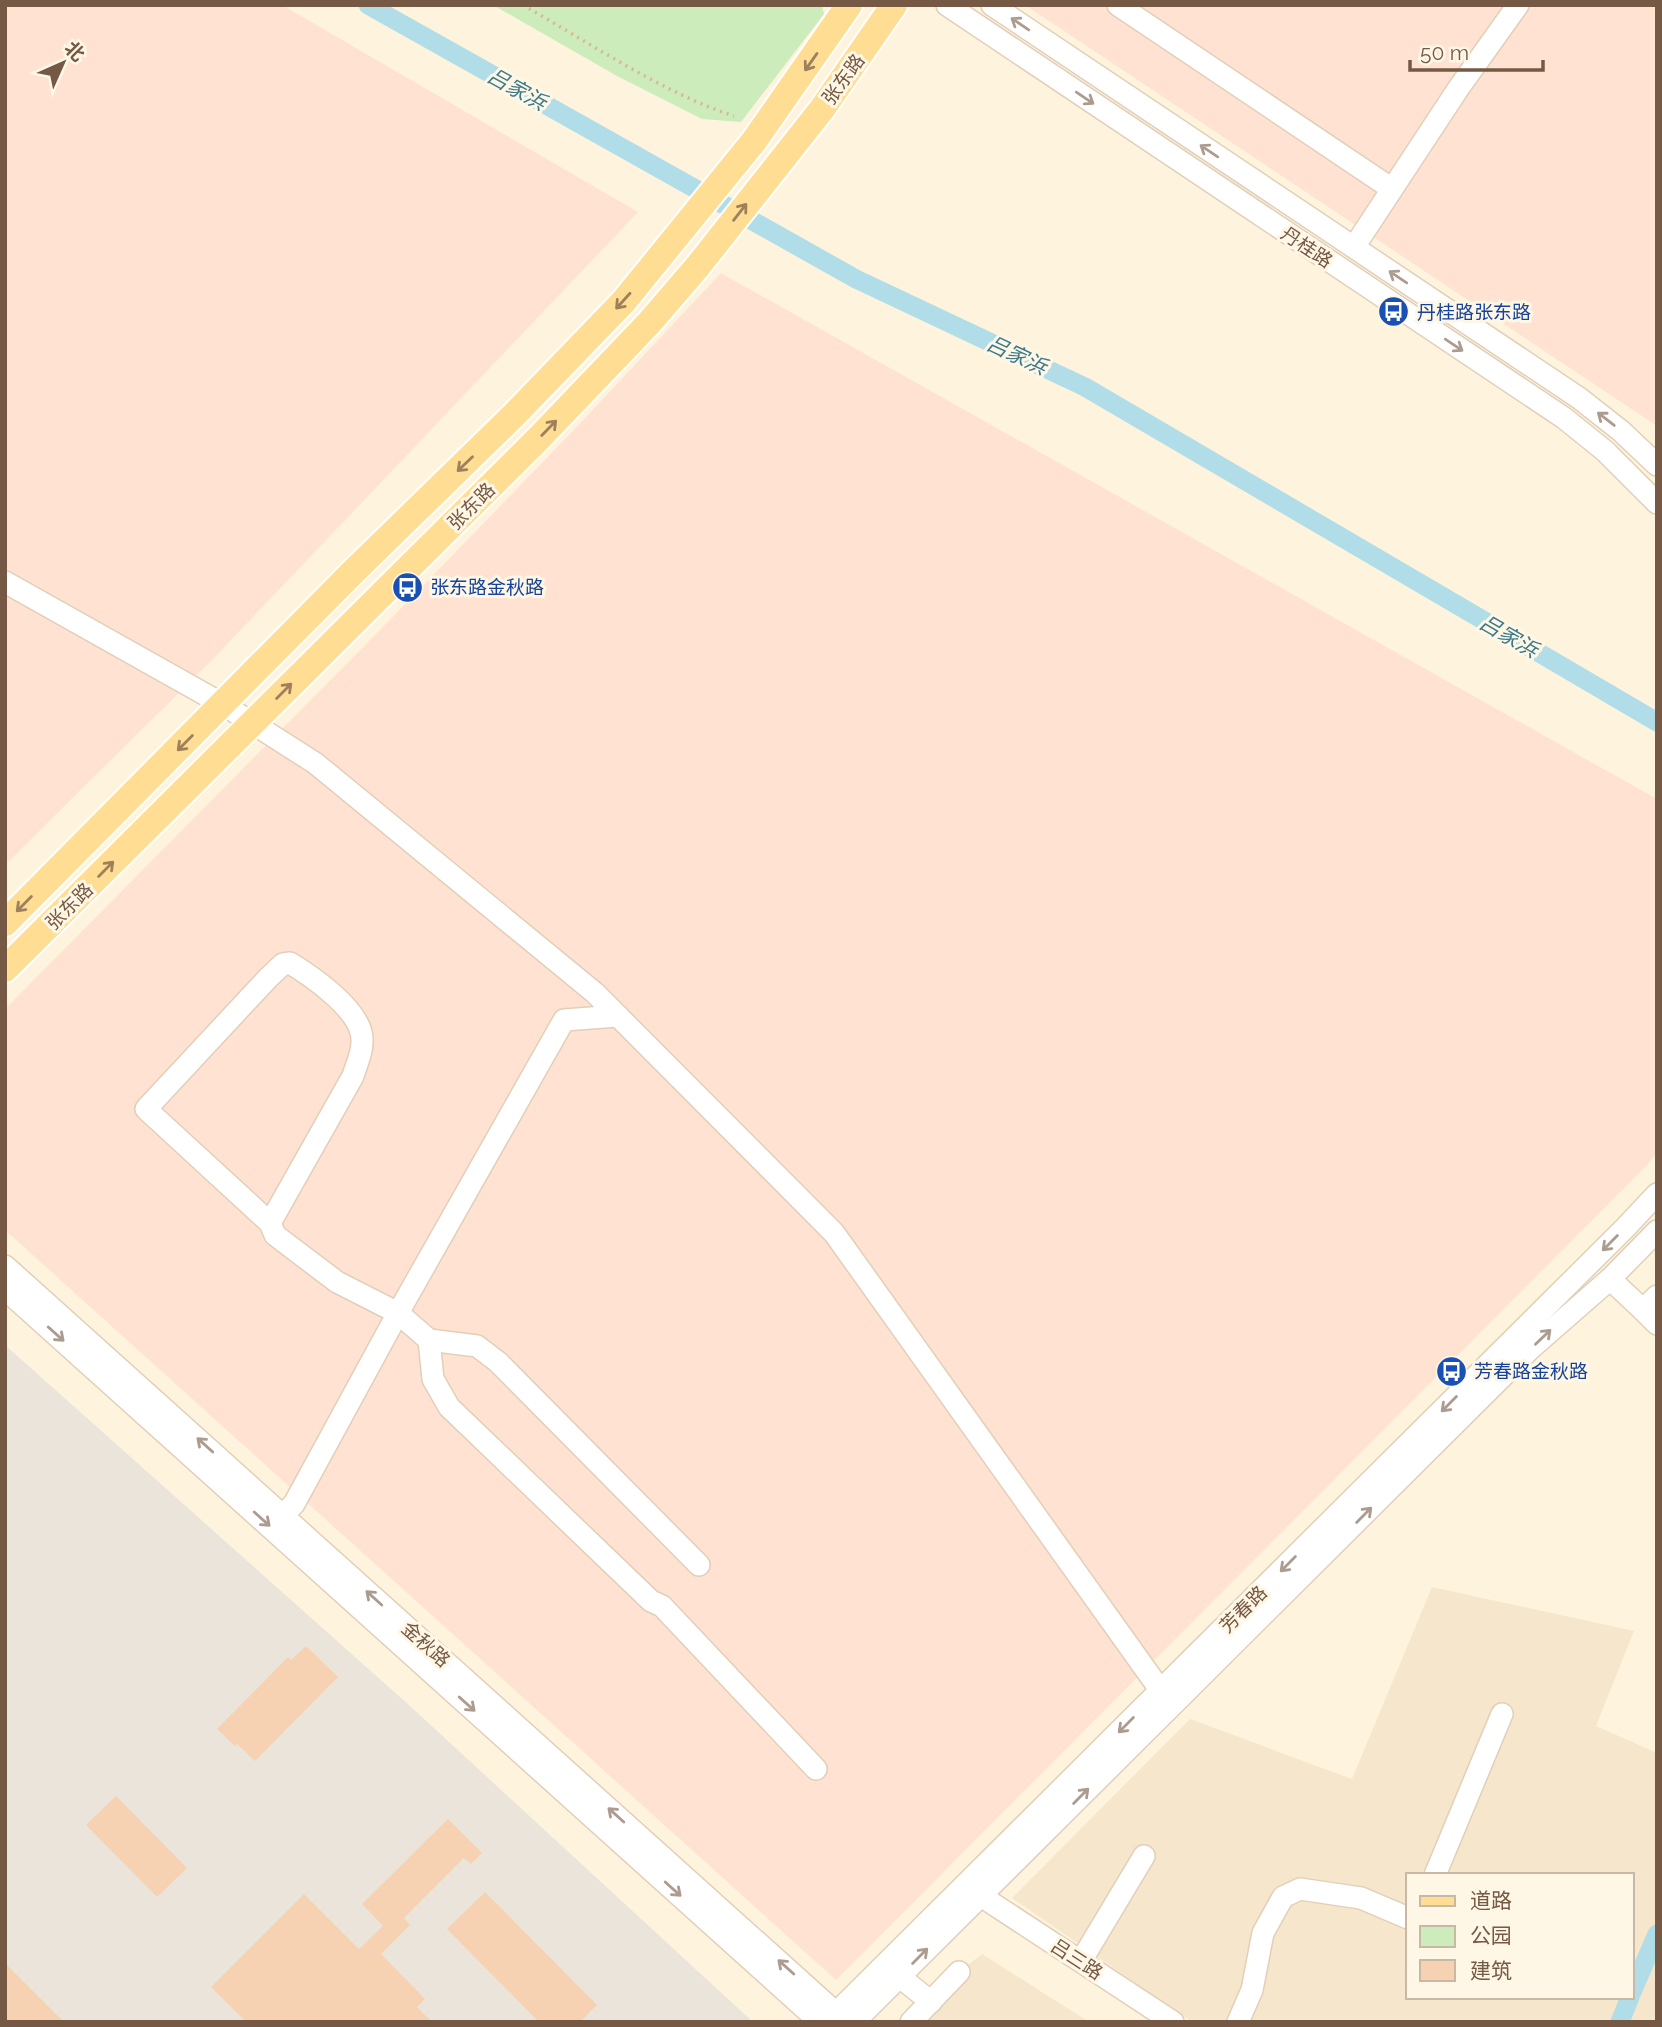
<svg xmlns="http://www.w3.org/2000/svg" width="1662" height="2027" font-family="Raleway,'Noto Sans SC',sans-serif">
  <rect width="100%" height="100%" fill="#fef4dd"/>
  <g fill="#f6e6cb" fill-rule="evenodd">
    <path d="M 1432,1587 L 1634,1631 L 1596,1726 L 1657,1753 L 1657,2022 L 1192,2022 L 1012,1898 L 1190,1719 L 1352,1779 ZM 1408,1875 L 1632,1875 L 1632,1997 L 1408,1997 Z"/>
    <polygon points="982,1954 1089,2022 911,2022 959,1972"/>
  </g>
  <g fill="#ffe2d1">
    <polygon points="5,5 282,5 638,212 212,660 5,865"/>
    <polygon points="1025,5 1657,5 1657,426"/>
    <polygon points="721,273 1657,799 1657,1152 1650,1162 836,1980 5,1230 5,1009 381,629 571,433"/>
  </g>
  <polygon fill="#ebe4da" points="5,1345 410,1706 753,2022 5,2022"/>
  <polygon fill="#ccecbc" points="493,5 822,5 824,14 741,122 702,119 617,76"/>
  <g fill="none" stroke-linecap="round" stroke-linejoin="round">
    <g stroke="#b1dde8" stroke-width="19">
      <polyline points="368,5 856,279 1085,387 1657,722"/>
      <polyline points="1632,1992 1657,1934"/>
      <polyline points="1620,2022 1630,1997"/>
    </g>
  </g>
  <g fill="#f6d2b3">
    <polygon points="306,1646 338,1677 255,1761 237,1744 235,1746 217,1729 288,1657 291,1660"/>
    <polygon points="116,1796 187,1868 157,1897 86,1825"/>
    <polygon points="448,1819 482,1853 471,1864 464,1858 404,1918 410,1925 381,1954 425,1999 417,2007 432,2022 246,2022 211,1987 304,1894 359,1949 383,1926 362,1904"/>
    <polygon points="485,1892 597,2005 580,2022 539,2022 447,1929"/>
    <polygon points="5,1963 64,2022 5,2022"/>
  </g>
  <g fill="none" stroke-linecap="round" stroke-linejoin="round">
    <defs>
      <g id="minor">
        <polyline points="947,5 1564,418 1605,451 1657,503"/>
        <polyline points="992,5 1579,398 1621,431 1657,465"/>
        <polyline points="1118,5 1392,189"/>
        <polyline points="1354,247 1458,89 1518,5"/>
        <polyline points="5,582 224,705 315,763 595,993 834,1233 1161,1691"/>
        <path d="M 270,1223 L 146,1109 L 268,978 L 283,964 L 290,963 C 313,977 354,1006 361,1032 C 365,1047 357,1063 353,1076 L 270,1223 L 275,1235 L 337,1282 L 398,1313 L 429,1340 L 477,1346 L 498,1362 L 699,1565"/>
        <polyline points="5,1266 846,2022"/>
        <polyline points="1610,1279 1643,1310"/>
        <polyline points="5,1289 820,2022"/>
        <polyline points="1657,1296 1643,1310 1657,1324"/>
        <polyline points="429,1340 433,1379 449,1407 651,1601 662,1606 816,1769"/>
        <polyline points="283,1515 294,1504 398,1313 564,1020 618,1016"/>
        <polyline points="1435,1875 1502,1714"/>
        <polyline points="981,1896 1173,2022"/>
        <polyline points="1081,1961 1144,1856"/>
        <polyline points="900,1977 931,2002"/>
        <polyline points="827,2022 1625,1228 1657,1194"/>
        <polyline points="854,2022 1530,1349 1610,1279 1657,1231"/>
        <polyline points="911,2022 959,1972"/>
        <polyline points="1238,2022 1252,1990 1263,1933 1283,1897 1300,1889 1361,1898 1408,1918"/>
      </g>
      <g id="major">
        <polyline points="5,923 353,572 515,414 624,301 754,141 849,5"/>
        <polyline points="5,969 539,438 649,323 698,266 822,109 894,5"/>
      </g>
    </defs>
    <use href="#minor" stroke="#e2cfb9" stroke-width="24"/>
    <use href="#major" stroke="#fff" stroke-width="30"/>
    <path stroke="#dab597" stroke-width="3.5" stroke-dasharray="2 5" stroke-linecap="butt" d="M 523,5 C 588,42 663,93 734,116"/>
    <use href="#minor" stroke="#fff" stroke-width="21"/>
    <use href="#major" stroke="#ffde94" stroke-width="26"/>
  </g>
  <defs><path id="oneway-shaft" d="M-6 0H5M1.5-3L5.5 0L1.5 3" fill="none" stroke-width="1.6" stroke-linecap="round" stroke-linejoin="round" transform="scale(1.75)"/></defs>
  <g stroke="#ac9b8f">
    <use href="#oneway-shaft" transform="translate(1020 24) rotate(-146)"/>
    <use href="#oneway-shaft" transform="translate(1085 98) rotate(34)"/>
    <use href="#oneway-shaft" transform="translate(1209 151) rotate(-146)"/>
    <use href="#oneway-shaft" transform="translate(1398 277) rotate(-146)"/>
    <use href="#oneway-shaft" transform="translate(1454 345) rotate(34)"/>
    <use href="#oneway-shaft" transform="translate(1606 419) rotate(-142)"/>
    <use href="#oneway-shaft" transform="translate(1610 1243) rotate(135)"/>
    <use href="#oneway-shaft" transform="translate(56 1334) rotate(42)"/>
    <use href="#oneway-shaft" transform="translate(1543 1337) rotate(-44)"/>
    <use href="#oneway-shaft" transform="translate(1449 1404) rotate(135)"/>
    <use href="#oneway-shaft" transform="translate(205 1445) rotate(-138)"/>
    <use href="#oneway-shaft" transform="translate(1364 1515) rotate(-45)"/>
    <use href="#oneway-shaft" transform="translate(262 1519) rotate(42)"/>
    <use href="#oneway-shaft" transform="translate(1288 1564) rotate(135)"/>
    <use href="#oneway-shaft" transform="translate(374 1598) rotate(-138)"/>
    <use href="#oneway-shaft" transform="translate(467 1704) rotate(42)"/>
    <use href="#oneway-shaft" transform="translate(1126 1725) rotate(135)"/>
    <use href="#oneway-shaft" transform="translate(1081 1796) rotate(-45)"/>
    <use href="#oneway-shaft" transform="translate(616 1815) rotate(-138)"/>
    <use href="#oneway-shaft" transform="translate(673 1889) rotate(42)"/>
    <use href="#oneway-shaft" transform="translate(920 1956) rotate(-45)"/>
    <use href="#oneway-shaft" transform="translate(786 1967) rotate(-138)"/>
  </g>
  <g stroke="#9e815c">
    <use href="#oneway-shaft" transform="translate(811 62) rotate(125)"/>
    <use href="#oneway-shaft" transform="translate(740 212) rotate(-52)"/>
    <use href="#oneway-shaft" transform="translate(623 301) rotate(132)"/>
    <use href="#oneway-shaft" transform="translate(549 428) rotate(-46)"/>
    <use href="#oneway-shaft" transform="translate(465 464) rotate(136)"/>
    <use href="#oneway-shaft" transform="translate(284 691) rotate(-45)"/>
    <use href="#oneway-shaft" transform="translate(185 743) rotate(135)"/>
    <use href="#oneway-shaft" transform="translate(106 869) rotate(-45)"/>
    <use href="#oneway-shaft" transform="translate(24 904) rotate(135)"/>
  </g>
  <defs>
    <symbol id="bus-disc" viewBox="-11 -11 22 22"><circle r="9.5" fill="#1a4fb4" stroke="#fff7e6"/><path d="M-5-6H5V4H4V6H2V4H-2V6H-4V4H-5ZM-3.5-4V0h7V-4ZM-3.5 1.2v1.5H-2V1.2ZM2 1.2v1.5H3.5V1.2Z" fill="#fff"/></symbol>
  </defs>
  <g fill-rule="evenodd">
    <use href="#bus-disc" x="1376" y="294" width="35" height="35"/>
    <use href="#bus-disc" x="390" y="570" width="35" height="35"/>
    <use href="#bus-disc" x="1434" y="1354" width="35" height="35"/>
  </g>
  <g text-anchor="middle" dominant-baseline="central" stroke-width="6" stroke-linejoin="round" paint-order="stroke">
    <g font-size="19" fill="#755944" stroke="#fff7e6">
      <text transform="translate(843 79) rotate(-54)">张东路</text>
      <text transform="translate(1307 247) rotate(34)">丹桂路</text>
      <text transform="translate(471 506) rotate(-45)">张东路</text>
      <text transform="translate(69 906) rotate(-45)">张东路</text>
      <text transform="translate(1243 1609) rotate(-45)">芳春路</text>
      <text transform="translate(426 1644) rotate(42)">金秋路</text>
      <text transform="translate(1077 1959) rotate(33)">吕三路</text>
    </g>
    <g font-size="19" fill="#164399" stroke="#fff7e6" text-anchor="start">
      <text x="1417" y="312">丹桂路张东路</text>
      <text x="430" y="587">张东路金秋路</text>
      <text x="1474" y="1371">芳春路金秋路</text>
    </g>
    <g font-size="21" font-style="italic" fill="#3c798b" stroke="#fff7e6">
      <text transform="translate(517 89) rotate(29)">吕家浜</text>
      <text transform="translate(1017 355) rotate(25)">吕家浜</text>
      <text transform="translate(1509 636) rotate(30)">吕家浜</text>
    </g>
  </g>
  <rect width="1662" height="2027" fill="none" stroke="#755944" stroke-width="14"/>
  <rect x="1406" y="1873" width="228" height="126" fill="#fff7e6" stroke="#c8b8a5" stroke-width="2"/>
  <rect x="1420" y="1896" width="35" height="10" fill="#ffde94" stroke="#c8b8a5" stroke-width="2"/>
  <text x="1470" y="1908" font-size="21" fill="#755944">道路</text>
  <rect x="1420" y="1926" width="35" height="21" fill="#ccecbc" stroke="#c8b8a5" stroke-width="2"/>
  <text x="1470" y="1943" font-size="21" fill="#755944">公园</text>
  <rect x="1420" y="1960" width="35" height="21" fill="#f6d2b3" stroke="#c8b8a5" stroke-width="2"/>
  <text x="1470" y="1978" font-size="21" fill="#755944">建筑</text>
  <g transform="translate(63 63) rotate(45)" stroke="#fff7e6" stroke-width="5" paint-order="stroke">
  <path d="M0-5L12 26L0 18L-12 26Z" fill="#755944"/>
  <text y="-10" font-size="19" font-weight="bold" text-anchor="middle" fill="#755944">北</text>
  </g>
  <path d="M1410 60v10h133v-10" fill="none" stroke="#755944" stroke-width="3.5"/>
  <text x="1420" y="60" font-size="21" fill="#755944" stroke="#fff7e6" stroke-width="5" paint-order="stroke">50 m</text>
</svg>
